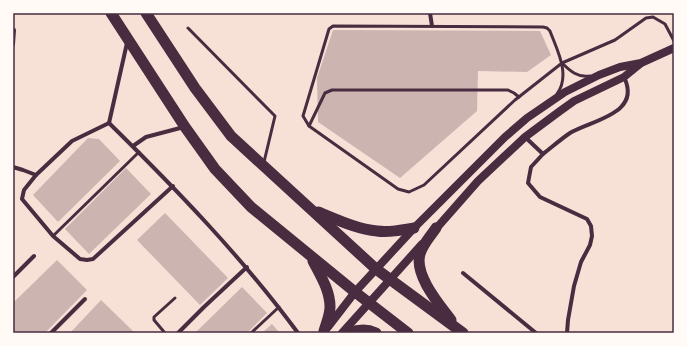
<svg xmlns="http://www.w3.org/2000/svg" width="687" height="346" font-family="Inter,sans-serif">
  <rect width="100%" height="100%" fill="#f7e1d7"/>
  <g fill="#ccb4b1">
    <polygon points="333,30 540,31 551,55 527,72 478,71 477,111 400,178 318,122 317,78"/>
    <polygon points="88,138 99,139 120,161 58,222 33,195"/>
    <polygon points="126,168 151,194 89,254 65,229"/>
    <polygon points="165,213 228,278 200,305 137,240"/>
    <polygon points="57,260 87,290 45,333 13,333 13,303"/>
    <polygon points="242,287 267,313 247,333 195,333"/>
    <polygon points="101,300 135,333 70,333"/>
    <polygon points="272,324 280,333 262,333"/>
  </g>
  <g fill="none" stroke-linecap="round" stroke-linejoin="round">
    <g stroke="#4a2c40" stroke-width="3">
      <polyline points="188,28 275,116 264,162"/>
      <path d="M 562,63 C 570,71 578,78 590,76"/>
      <path d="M 557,94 C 571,75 557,50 550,31 L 547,28 L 543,27 L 333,26 L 329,29 L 303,116 L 309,126 L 398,189 L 409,192 L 424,185 L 515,100 L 562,63 L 615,40 L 646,18 L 653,17 L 665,24 L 674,41"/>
      <polyline points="309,126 325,93 332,90 508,90 514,93 519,97"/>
      <polyline points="53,236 139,152"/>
      <polyline points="165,333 154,320 154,317 175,298"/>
      <polyline points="251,333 279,307"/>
    </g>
    <g stroke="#4a2c40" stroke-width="4">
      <polyline points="430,13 432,26"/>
      <polyline points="13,44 14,30"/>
      <polyline points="109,123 72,141 36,175 24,190 22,199 53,236 80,259 87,260 93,259 173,186"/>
      <path d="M 109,123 C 176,189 242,257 298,333"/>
      <polyline points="109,123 127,43"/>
      <polyline points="525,137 543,154 531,167 528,183 540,197 587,219 591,226 592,236 590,245 581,262 574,286 568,320 567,333"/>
      <polyline points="133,146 146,137 184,127"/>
      <path d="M 543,154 C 552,147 561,139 570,133 C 592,120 642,114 624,77"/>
      <polyline points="13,167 23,170 36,175"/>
      <polyline points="463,273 536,333"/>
      <polyline points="13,277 34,256"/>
      <polyline points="51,333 85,299"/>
      <polyline points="178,333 204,307 247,267"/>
    </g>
    <g stroke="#4a2c40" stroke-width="8">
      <polyline points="434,231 478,181 525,137 560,111 574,101 624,77 640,64"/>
      <polyline points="328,327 355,292 414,228 505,137 527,118 565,92 599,75 620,67 641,63 674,48"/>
      <polyline points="342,333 422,244"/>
    </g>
    <g stroke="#4a2c40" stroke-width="11">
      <polyline points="111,13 185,127 215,169 251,207 355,292 408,333"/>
      <polyline points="146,13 195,88 231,136 376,269 463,333"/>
      <path d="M 318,212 C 336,219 356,229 377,231 C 389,233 402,230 414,228"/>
      <path d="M 436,228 C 430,237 423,244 420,254 C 414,275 439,304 451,320"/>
      <path d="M 313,261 C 320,275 330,290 330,307 C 330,315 326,324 324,331"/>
      <path d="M 350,333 C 359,329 367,329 376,333"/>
    </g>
  </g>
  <rect width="687" height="346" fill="none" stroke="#fffaf5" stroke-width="28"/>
  <rect x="14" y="14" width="659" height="318" fill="none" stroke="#4a2c40" stroke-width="1.5"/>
</svg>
